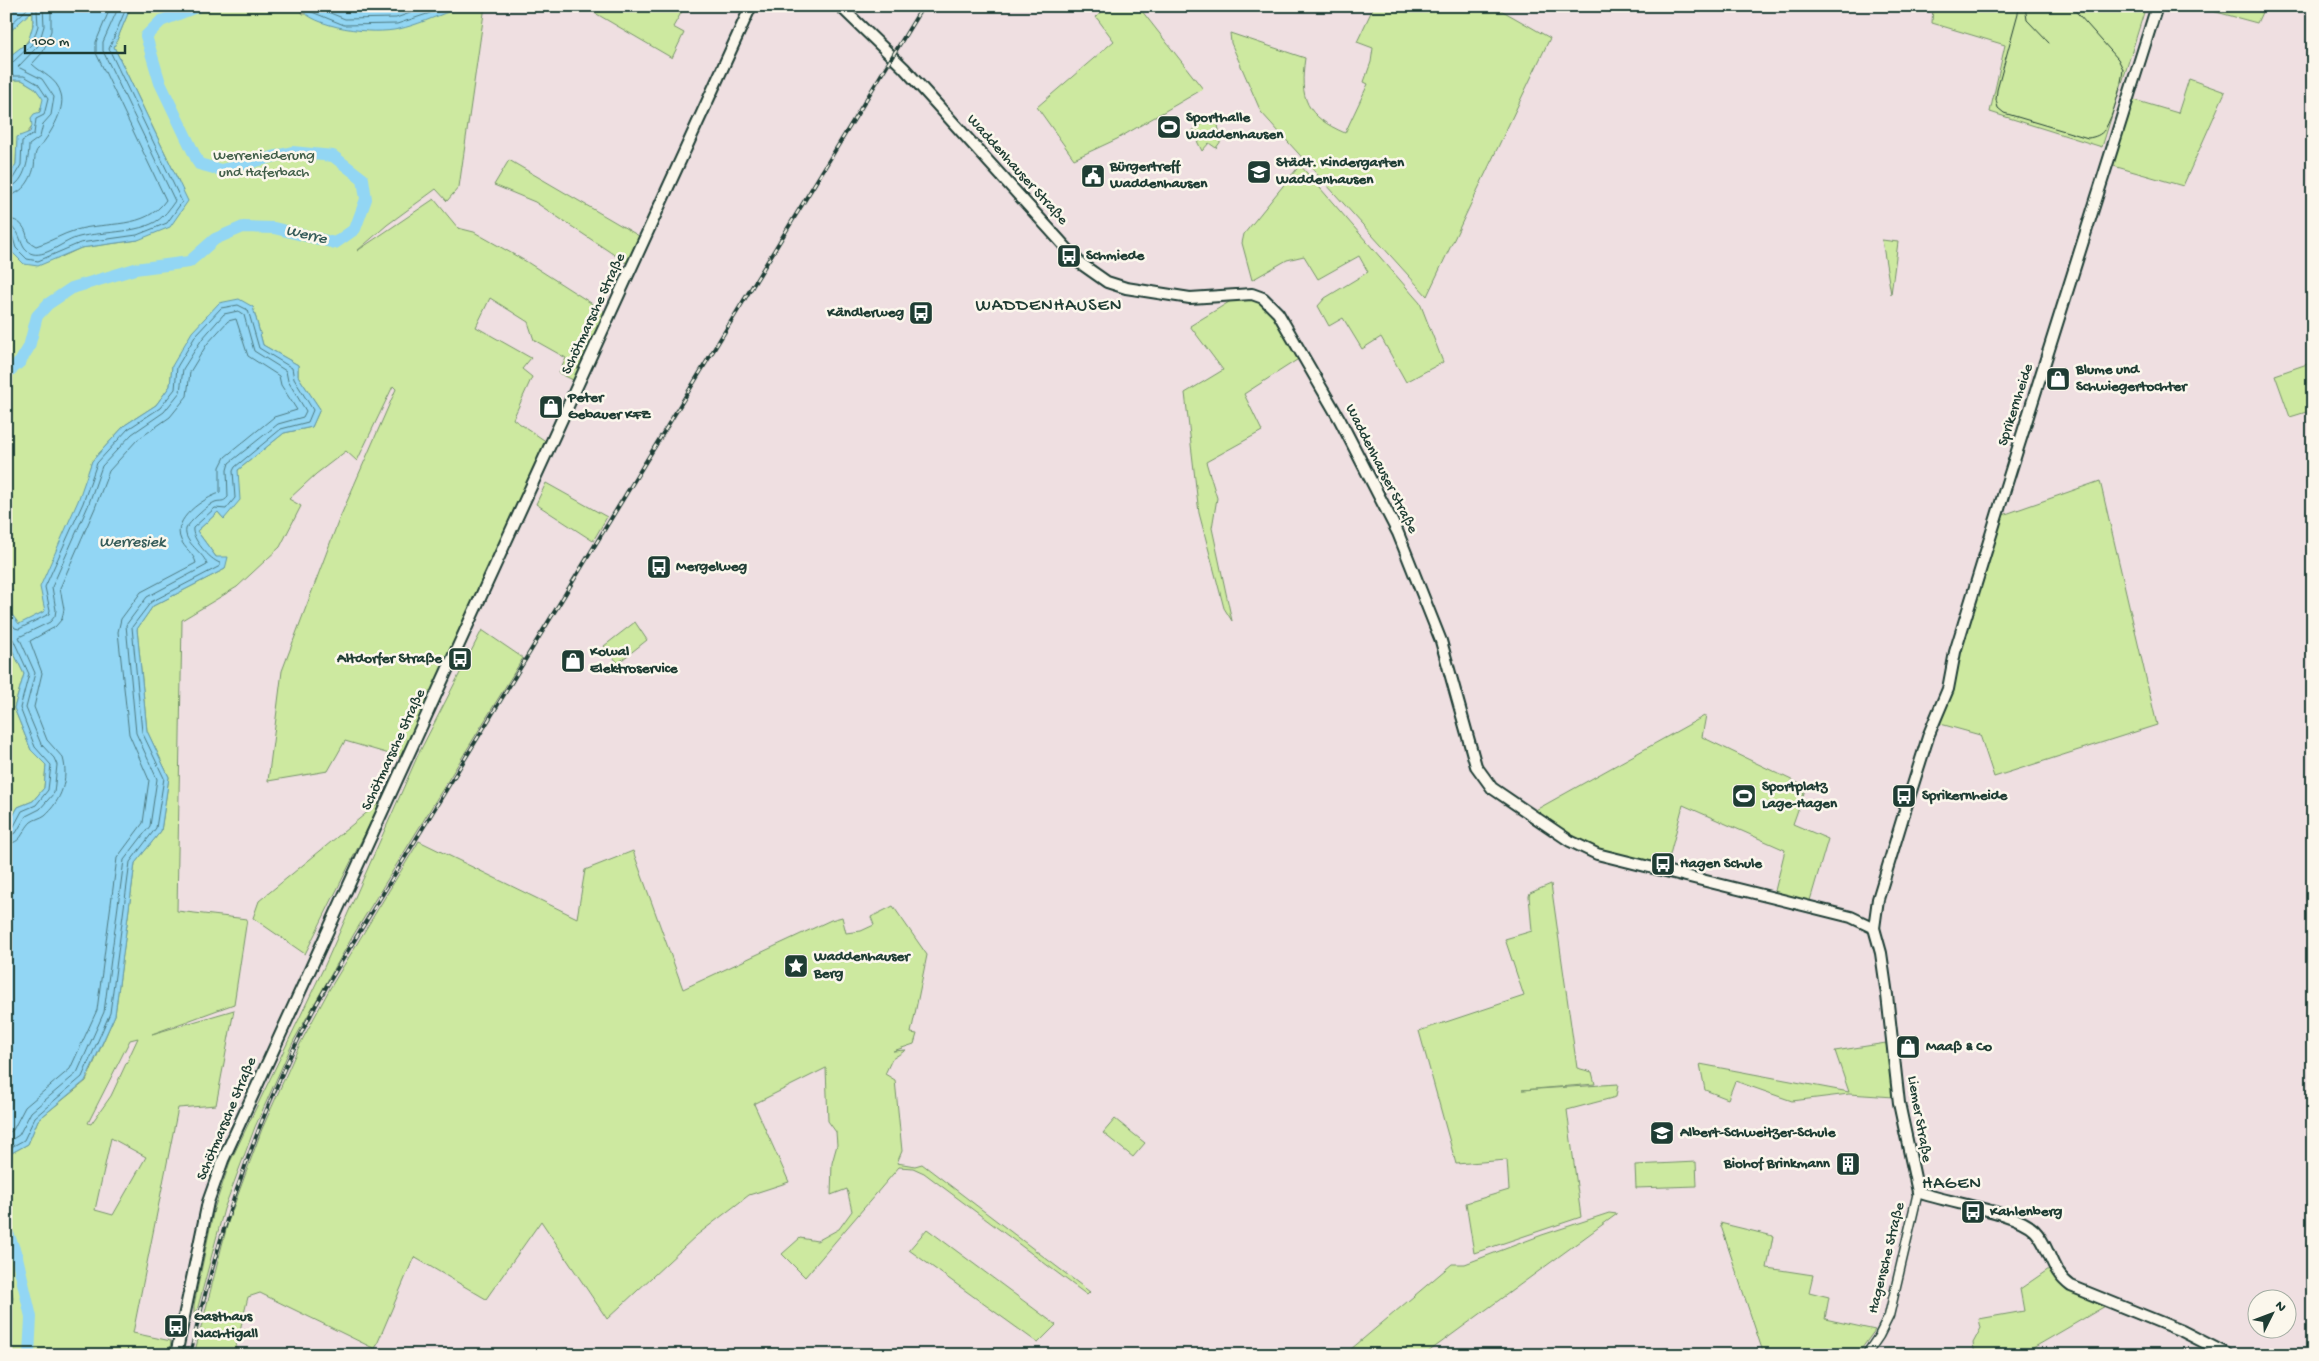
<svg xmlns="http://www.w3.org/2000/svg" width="2319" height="1361" font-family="'Gochi Hand',sans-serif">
  <rect width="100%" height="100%" fill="#efdfe1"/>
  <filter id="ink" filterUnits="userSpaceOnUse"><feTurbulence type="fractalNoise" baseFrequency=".02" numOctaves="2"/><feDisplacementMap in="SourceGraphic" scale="10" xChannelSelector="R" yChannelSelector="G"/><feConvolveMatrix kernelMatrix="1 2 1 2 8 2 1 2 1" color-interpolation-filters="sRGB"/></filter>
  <g filter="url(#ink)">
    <g fill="#cde9a0" stroke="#76936a" fill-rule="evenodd">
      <path d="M 136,6 L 298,6 L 303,14 L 450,11 L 447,6 L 485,6 L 459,187 L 447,201 L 436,189 L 387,225 L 357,251 L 434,199 L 458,228 L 474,232 L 527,262 L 605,312 L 575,381 L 559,373 L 566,358 L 534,340 L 528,322 L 490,298 L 476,327 L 531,358 L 522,369 L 532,377 L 513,419 L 547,442 L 403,758 L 345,741 L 328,771 L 268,781 L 282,671 L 338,522 L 396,389 L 393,386 L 357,461 L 346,451 L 316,474 L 289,499 L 301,506 L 280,547 L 237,587 L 182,620 L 177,911 L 247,919 L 234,1004 L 152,1034 L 234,1010 L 216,1105 L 178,1108 L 133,1333 L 171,1341 L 169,1355 L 6,1355 L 6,1317 L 9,1315 L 13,1298 L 6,1258 L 6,1156 L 28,1144 L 38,1120 L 86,1081 L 115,1015 L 135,863 L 161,831 L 169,777 L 147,731 L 137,629 L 153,606 L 225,569 L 197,531 L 218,512 L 224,519 L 238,470 L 284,433 L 312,427 L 320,409 L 298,376 L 298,365 L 263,345 L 253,307 L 172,366 L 170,386 L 156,405 L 125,425 L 92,461 L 45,611 L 19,625 L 9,612 L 12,590 L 6,589 L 6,531 L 13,528 L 10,523 L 6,526 L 6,219 L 10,250 L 59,258 L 81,248 L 138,240 L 179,182 L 114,47 L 129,11 ZM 138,1038 L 111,1096 L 91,1124 L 88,1123 L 130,1040 ZM 111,1138 L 146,1157 L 113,1215 L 95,1210 Z"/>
      <polygon points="583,6 685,6 673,27 684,33 672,58"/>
      <polygon points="1109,6 1138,6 1203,89 1117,139 1074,159 1037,107 1114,41 1096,17"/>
      <path d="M 1374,6 L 1494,6 L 1550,38 L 1427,296 L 1261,112 L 1231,43 L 1230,33 L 1305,58 C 1299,99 1306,116 1345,133 L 1368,84 L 1364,82 L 1371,62 L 1373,48 L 1357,42 Z"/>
      <polygon points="1933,6 2146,6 2102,147 1990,112 2005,45 1932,23"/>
      <polygon points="2210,6 2265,6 2257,23 2209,10"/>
      <path d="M 33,9 C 33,19 34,35 26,43 C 19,51 12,54 6,63 L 6,35 Z"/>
      <polygon points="2189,79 2225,92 2183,186 2110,165 2131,99 2178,113"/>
      <path d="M 6,80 L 22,80 L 35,88 L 44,99 C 38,118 33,130 17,142 L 16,164 L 6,182 Z"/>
      <polygon points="1216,114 1221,141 1216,148 1209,143 1202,151 1192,131"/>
      <polygon points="509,160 639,236 628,264 535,202 494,185"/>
      <polygon points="1300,165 1420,303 1443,362 1406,382 1381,337 1362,349 1343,318 1329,326 1318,306 1325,298 1368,272 1359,256 1318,279 1304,256 1287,260 1252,280 1242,243 1244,234"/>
      <polygon points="1882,240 1898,242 1891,294"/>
      <path d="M 1251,297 C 1277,306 1287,336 1300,358 L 1244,394 L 1262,431 L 1206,462 L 1217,498 L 1212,528 L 1232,621 L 1224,608 L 1199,513 L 1185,393 L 1223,370 L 1190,326 L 1234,299 Z"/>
      <polygon points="2313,362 2313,410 2290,417 2275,375"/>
      <polygon points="2100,481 2157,725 1994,777 1980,735 1937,723 2000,516"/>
      <polygon points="546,483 607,517 593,541 536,504"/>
      <polygon points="635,622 647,640 618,663 604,646"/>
      <polygon points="482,630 523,658 354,934 294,1040 255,1127 224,1209 194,1322 194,1305 214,1209 230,1162 325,965 418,755"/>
      <polygon points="6,637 24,674 14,708 31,750 46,765 44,788 33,801 18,807 6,829"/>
      <polygon points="1706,715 1702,737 1806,787 1793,824 1828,839 1809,904 1774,895 1785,850 1683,805 1667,866 1606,852 1571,838 1532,812"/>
      <polygon points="381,801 305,954 253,918 259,901"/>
      <polygon points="419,841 577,918 585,870 633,851 683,989 831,920 842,917 846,933 861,931 874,925 871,917 893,906 927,955 911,1033 917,1034 914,1044 893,1051 906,1050 892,1059 885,1074 895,1080 902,1151 897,1163 915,1166 922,1164 1090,1292 1087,1295 924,1173 913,1168 899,1167 805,1277 782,1254 800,1238 817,1241 839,1229 852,1211 847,1189 831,1195 832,1163 837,1145 836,1132 828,1121 826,1068 754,1104 789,1182 749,1195 697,1235 607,1319 541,1221 486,1299 414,1257 375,1349 260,1293 248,1297 234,1355 194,1355 228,1222 262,1129 300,1044 329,990"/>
      <polygon points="1551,884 1577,1068 1592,1072 1595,1084 1522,1090 1618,1084 1616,1097 1567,1110 1581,1217 1474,1253 1466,1203 1509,1190 1507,1160 1456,1164 1419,1031 1524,996 1505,939 1532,931 1529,896 1530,893"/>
      <polygon points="1886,1043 1894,1097 1849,1094 1792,1101 1735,1081 1728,1099 1705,1090 1700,1064 1849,1092 1835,1051"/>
      <polygon points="1115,1119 1145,1143 1133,1157 1103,1133"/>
      <polygon points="1696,1162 1697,1186 1636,1188 1635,1165"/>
      <polygon points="1609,1213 1617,1214 1424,1355 1344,1355 1452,1264 1465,1264 1542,1235"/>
      <polygon points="1720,1223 1773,1236 1767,1268 1813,1275 1809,1292 1829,1297 1825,1319 1875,1330 1857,1355 1764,1355"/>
      <polygon points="927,1229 1056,1325 1038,1343 909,1250"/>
      <polygon points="2049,1269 2063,1283 2107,1305 2033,1348 2034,1355 1975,1355 1973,1343 1981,1328 1979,1319 2024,1311 2020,1289"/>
    </g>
    <g fill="#92d6f4" stroke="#6499a7">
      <polygon points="6,6 136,6 129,11 114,47 188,201 170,227 138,240 81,248 38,266 24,264 10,250 6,219 6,182 16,164 17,137 30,132 32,126 31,118 34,114 40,112 43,99 35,88 22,80 6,80 6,63 11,55 28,42 33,25 33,10 6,35"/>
      <path d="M 298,6 L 447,6 L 451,11 C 434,17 417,25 399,29 C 374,35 313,29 298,6 Z"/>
      <polygon points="239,299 253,307 263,345 298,365 298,376 320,409 312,427 284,433 238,470 240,500 224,519 218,512 197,531 216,557 228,557 225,569 153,606 137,629 147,731 169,777 161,831 135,863 115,1015 85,1081 38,1120 28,1144 6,1156 6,829 18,807 33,801 44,788 46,765 31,750 14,708 24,674 6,637 6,589 12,590 10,612 19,624 45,611 40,587 78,501 92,461 125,425 156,405 170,386 172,366 192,332 219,303"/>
    </g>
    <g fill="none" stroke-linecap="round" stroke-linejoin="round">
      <g stroke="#4d7a81" stroke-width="1">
        <polyline points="304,6 307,10 344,25 397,24 442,9 444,6"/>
        <polyline points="313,6 345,19 396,18 430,6"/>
        <path d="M 334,6 C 355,15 386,14 407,6"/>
        <polyline points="6,29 29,7 33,7 37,10 38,26 32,44 11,64 6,65"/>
        <polyline points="6,76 24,76 38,84 48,99 44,115 36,119 34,134 22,141 21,165 12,180 6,182"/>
        <path d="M 6,188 C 24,187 29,160 29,145 L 40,137 L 43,124 L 51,115 L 54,97 L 42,79 L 18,67 L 38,46 L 44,26 L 43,6"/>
        <path d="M 6,196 C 21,195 31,181 34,167 C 35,162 34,153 38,149 C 48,138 66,110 61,94 C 57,78 42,74 32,64 L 43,52 L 51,31 L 51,6"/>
        <path d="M 6,219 C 21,219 26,228 28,241 L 36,246 C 50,242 62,234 76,230 C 107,221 145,230 166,200 L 96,53 L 96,42 L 111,6"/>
        <path d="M 6,226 C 25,227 16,250 33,254 C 47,257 65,240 79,237 C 102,231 146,234 163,216 C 168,212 171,206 175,201 L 103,51 L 103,42 L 119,6"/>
        <polyline points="6,232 12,235 16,248 27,259 38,261 80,243 137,235 167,223 182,202 109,49 127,6"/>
        <path d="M 6,616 L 15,628 L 19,629 L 49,614 L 50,610 L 45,587 L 83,503 L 97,463 L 128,429 L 160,408 L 175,389 L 177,367 L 196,335 L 221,308 L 238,305 L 248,310 L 259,348 L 292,368 L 294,379 L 313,410 L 308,422 L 281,429 L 235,467 L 233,471 L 235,498 L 226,509 L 215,508 L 193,528 C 191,538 210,560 220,563 L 220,566 L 151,602 L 132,627 L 142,732 L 164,778 L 156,828 L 130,862 L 110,1013 L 82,1077 L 35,1117 L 24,1140 L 6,1150"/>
        <polyline points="6,637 13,639 29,674 20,708 35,747 51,765 48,790 36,805 22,811 13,828 6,830"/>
        <path d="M 6,836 L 16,833 L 26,816 L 40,809 L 54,793 L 57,765 L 54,758 L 41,744 L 26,708 L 35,673 L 19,637 L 50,622 L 55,616 L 56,610 L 52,587 L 88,506 L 102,466 L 132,434 L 164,412 L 180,392 L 183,369 L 202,339 L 224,314 L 238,311 L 244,315 L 254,351 L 286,371 L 288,381 L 306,411 L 303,417 L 278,424 L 229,463 L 227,470 L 228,497 C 223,503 221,500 215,502 C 209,504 188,523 186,529 C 183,543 205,553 207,565 L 147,597 L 126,625 L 136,733 L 157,779 L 150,826 L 124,860 L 104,1012 L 77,1073 L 31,1112 L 19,1135 L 6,1143"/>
        <path d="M 6,844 C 23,843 21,832 31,822 C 35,819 41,818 45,815 C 61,801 69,779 63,758 L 47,740 L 34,707 L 42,673 L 30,641 L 55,627 L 62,619 L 64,609 L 60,588 L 95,508 L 109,471 L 137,440 L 170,417 L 187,396 L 190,372 L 207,344 L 228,321 L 236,319 L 248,356 L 279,376 L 281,385 L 297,410 L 274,417 L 225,457 L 220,467 L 220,493 C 204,498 171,519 181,540 C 184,548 194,554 196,563 L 141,592 L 121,619 L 118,632 L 129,734 L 149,780 L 143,823 L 117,858 L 97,1010 L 70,1069 L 25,1107 L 13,1130 L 6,1134"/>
      </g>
      <g stroke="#92d6f4" stroke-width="12">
        <polyline points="6,374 20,362 29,347 37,316 48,304 72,288 135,269 189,262 215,239 243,227 274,228 335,243 355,229 366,199 363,179 333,156 292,152 221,170 199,164 160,83 146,36 161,21 199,6"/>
        <polyline points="6,1235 9,1236 17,1257 31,1317 29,1355"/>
      </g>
      <defs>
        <polyline id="minor" points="1866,1355 1879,1336 1889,1316 1918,1192"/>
        <g id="major">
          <path d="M 840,6 L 904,68 L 1080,263 L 1107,282 L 1126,288 L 1190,298 L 1252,294 L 1263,298 L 1278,313 L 1340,420 L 1398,533 L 1441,641 L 1476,766 L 1492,788 L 1570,841 L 1597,854 L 1851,917 L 1874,928 L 1881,953 L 1887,995 L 1899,1103 L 1918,1192 C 1947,1203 2015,1211 2034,1230 C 2051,1247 2049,1270 2071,1286 L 2182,1331 L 2229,1355"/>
          <polyline points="1874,928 1878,899 1906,807 1929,734 1948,689 1955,652 2006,486 2157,6"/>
          <polyline points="176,1355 208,1202 223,1160 751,6"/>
        </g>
      </defs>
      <use href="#minor" stroke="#1f3d34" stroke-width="11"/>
      <use href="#major" stroke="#1f3d34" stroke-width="14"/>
      <use href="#minor" stroke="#fbf7ec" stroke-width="8"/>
      <use href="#major" stroke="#fbf7ec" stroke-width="10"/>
      <g stroke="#1f3d34" stroke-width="1">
        <path d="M 2020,6 L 1997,90 L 1996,100 L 1998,108 L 2004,113 L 2088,138 C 2095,137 2101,135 2105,129 C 2113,117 2122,83 2123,69 L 2118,59 L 2071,6"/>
        <polyline points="2025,6 2027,20 2049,43"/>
      </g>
      <defs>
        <path id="rail" d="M 190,1355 C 215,1247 247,1146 295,1046 C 318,997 348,951 376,905 L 923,6"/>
      </defs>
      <use href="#rail" stroke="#1f3d34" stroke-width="4"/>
      <use href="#rail" stroke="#fbf7ec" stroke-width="2" stroke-dasharray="5.5" stroke-linecap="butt"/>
    </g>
  </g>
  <defs>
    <symbol id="stadium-square" viewBox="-11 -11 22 22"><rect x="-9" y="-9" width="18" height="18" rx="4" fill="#1f3d34" stroke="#fbf7ec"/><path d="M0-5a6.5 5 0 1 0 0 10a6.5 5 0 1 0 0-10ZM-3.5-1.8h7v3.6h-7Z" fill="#fff"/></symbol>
    <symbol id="school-square" viewBox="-11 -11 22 22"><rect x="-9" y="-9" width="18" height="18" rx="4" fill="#1f3d34" stroke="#fbf7ec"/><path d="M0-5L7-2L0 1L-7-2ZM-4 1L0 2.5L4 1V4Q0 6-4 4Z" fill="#fff"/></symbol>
    <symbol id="civic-square" viewBox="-11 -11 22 22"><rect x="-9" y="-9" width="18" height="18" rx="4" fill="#1f3d34" stroke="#fbf7ec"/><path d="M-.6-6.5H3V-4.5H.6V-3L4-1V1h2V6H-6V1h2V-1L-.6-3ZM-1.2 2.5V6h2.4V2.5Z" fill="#fff"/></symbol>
    <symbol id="bus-square" viewBox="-11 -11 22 22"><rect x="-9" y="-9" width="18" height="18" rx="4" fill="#1f3d34" stroke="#fbf7ec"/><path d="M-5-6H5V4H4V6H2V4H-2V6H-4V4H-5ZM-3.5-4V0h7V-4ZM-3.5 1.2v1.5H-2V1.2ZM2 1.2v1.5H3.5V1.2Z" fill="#fff"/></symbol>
    <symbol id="shop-square" viewBox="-11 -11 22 22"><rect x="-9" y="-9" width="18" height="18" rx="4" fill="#1f3d34" stroke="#fbf7ec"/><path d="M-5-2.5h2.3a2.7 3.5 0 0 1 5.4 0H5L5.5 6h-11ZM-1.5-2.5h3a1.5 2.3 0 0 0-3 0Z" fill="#fff"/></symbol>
    <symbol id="sight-square" viewBox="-11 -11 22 22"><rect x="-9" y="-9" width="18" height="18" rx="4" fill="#1f3d34" stroke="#fbf7ec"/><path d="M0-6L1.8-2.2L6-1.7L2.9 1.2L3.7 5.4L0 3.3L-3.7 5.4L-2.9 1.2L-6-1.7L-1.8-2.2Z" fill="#fff"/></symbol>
    <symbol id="building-square" viewBox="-11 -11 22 22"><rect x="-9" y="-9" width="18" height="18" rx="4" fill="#1f3d34" stroke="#fbf7ec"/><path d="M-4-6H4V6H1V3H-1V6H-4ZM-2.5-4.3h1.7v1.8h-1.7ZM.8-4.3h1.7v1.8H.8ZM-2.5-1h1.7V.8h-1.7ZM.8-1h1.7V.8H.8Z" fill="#fff"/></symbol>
  </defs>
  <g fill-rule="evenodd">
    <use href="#stadium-square" x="1155" y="113" width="28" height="28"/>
    <use href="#school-square" x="1245" y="158" width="28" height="28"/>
    <use href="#civic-square" x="1079" y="162" width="28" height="28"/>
    <use href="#bus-square" x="1055" y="242" width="28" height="28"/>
    <use href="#bus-square" x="907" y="299" width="28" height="28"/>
    <use href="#shop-square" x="2044" y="365" width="28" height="28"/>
    <use href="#shop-square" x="537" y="393" width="28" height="28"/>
    <use href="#bus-square" x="645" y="553" width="28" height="28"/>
    <use href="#bus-square" x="446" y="645" width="28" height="28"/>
    <use href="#shop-square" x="559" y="647" width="28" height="28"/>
    <use href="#stadium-square" x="1730" y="782" width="28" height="28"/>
    <use href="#bus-square" x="1890" y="782" width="28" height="28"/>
    <use href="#bus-square" x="1649" y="850" width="28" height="28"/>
    <use href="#sight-square" x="782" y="952" width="28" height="28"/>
    <use href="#shop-square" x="1894" y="1033" width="28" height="28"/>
    <use href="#school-square" x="1648" y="1119" width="28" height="28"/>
    <use href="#building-square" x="1834" y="1150" width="28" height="28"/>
    <use href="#bus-square" x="1959" y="1198" width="28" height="28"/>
    <use href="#bus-square" x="162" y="1312" width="28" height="28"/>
  </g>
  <g text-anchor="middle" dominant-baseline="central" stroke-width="5" stroke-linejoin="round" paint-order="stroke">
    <g font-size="15" font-weight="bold" fill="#1f3d34" stroke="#fbf7ec" text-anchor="start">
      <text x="1186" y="118">Sporthalle<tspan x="1186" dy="17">Waddenhausen</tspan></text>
      <text x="1276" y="163">Städt. Kindergarten<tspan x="1276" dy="17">Waddenhausen</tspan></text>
      <text x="1110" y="167">Bürgertreff<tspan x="1110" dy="17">Waddenhausen</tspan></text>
      <text x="1086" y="256">Schmiede</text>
      <text x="904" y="313" text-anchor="end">Kändlerweg</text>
      <text x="2076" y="370">Blume und<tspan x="2076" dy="17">Schwiegertochter</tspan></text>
      <text x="568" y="398">Peter<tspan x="568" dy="17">Gebauer KFZ</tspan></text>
      <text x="676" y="567">Mergelweg</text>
      <text x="590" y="652">Kowal<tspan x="590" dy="17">Elektroservice</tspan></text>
      <text x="442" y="659" text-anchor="end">Altdorfer Straße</text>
      <text x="1762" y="787">Sportplatz<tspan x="1762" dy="17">Lage-Hagen</tspan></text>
      <text x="1922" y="796">Sprikernheide</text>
      <text x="1680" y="864">Hagen Schule</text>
      <text x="814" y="957">Waddenhauser<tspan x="814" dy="17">Berg</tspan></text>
      <text x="1926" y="1047">Maaß &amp; Co</text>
      <text x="1680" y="1133">Albert-Schweitzer-Schule</text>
      <text x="1830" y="1164" text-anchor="end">Biohof Brinkmann</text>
      <text x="1990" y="1212">Kahlenberg</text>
      <text x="194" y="1317">Gasthaus<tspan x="194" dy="17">Nachtigall</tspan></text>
    </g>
    <g font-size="15" fill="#425f4a" stroke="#fbf7ec">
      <text x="264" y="156">Werreniederung<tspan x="264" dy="17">und Haferbach</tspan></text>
    </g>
    <g font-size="15" fill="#1f3d34" stroke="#fbf7ec">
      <text transform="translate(1017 170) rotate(48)">Waddenhauser Straße</text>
      <text transform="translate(594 314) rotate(-65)">Schötmarsche Straße</text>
      <text transform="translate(2016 405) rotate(-72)">Sprikernheide</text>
      <text transform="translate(1381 469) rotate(63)">Waddenhauser Straße</text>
      <text transform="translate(394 750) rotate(-65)">Schötmarsche Straße</text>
      <text transform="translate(227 1119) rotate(-67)">Schötmarsche Straße</text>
      <text transform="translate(1919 1119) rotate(80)">Liemer Straße</text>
      <text transform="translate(1887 1258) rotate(-76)">Hagensche Straße</text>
    </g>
    <g font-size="16" font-style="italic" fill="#365c5a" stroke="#fbf7ec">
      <text transform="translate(306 236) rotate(13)">Werre</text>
      <text x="132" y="543">Werresiek</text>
    </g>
    <g font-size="18" letter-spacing="1" fill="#1f3d34" stroke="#fbf7ec">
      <text x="1049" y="306">WADDENHAUSEN</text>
      <text x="1952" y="1184">HAGEN</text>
    </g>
  </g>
  <rect width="2319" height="1361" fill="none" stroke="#fbf7ec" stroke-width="25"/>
  <rect x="12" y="12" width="2294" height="1336" fill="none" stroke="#1f3d34" stroke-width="2" filter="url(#ink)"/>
  <g transform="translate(2272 1314) rotate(48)"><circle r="24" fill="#fbf7ec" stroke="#a3ada2"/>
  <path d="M0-4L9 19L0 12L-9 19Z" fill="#1f3d34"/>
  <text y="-8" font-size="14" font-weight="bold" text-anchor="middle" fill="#1f3d34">N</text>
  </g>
  <path d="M25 45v8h100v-8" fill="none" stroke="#1f3d34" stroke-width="2.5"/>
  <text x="32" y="45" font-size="15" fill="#1f3d34" stroke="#fbf7ec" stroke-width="4" paint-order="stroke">100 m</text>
</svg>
